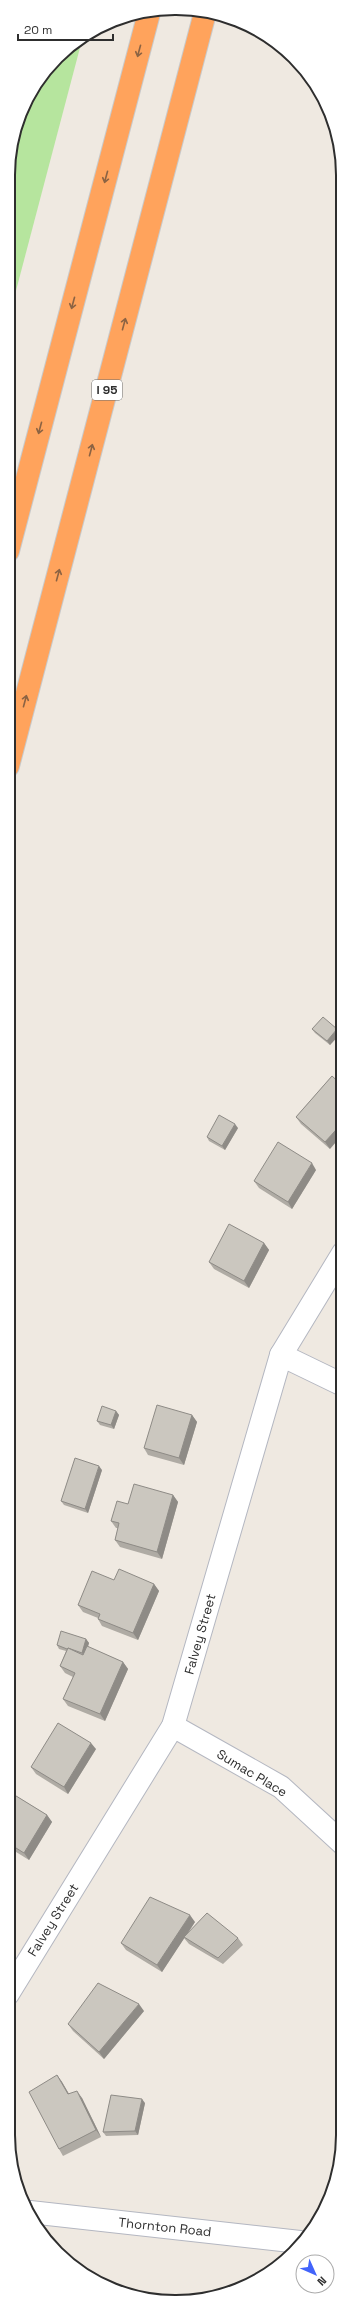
<svg xmlns="http://www.w3.org/2000/svg" width="351" height="2310" font-family="'Space Grotesk',sans-serif">
  <rect width="100%" height="100%" fill="#efe9e1"/>
  <polygon fill="#b6e59e" points="82,40 8,321 8,164 25,101 65,49"/>
  <g fill="none" stroke-linecap="round" stroke-linejoin="round">
    <defs>
      <g id="minor">
        <polyline points="281,1355 343,1385"/>
        <polyline points="173,1726 281,1787 343,1844"/>
        <polyline points="8,1994 173,1726 281,1355 343,1253"/>
        <polyline points="30,2212 300,2242"/>
      </g>
      <g id="motorway">
        <polyline points="8,551 149,13"/>
        <polyline points="8,766 205,13"/>
      </g>
    </defs>
    <use href="#minor" stroke="#b4b7c1" stroke-width="24"/>
    <use href="#motorway" stroke="#c9c9c9" stroke-width="24"/>
    <use href="#minor" stroke="#fff" stroke-width="22"/>
    <use href="#motorway" stroke="#ffa35c" stroke-width="22"/>
  </g>
  <g fill="#afaba4">
    <polygon points="312,1029 340,1034 330,1045 315,1033"/>
    <polygon points="332,1076 330,1149 301,1124 296,1117"/>
    <polygon points="238,1128 225,1150 209,1141 207,1137"/>
    <polygon points="316,1170 292,1209 259,1188 254,1181"/>
    <polygon points="264,1243 269,1250 249,1288 214,1269 209,1262"/>
    <polygon points="116,1411 119,1415 114,1429 100,1425 97,1421"/>
    <polygon points="192,1415 197,1422 184,1465 148,1455 144,1448"/>
    <polygon points="102,1470 88,1513 64,1505 61,1501"/>
    <polygon points="173,1495 178,1502 162,1559 120,1547 115,1540 118,1528 116,1528 111,1521 128,1504"/>
    <polygon points="114,1580 154,1584 159,1591 138,1640 102,1626 98,1619 98,1618 83,1612 78,1605"/>
    <polygon points="86,1639 89,1643 88,1647 123,1662 128,1669 105,1721 68,1706 63,1699 73,1677 65,1673 60,1666 66,1651 59,1649 57,1645"/>
    <polygon points="96,1749 68,1794 36,1774 31,1767"/>
    <polygon points="8,1791 47,1815 52,1822 29,1860 8,1847"/>
    <polygon points="195,1922 188,1933 238,1938 243,1945 223,1964 189,1944 184,1938 162,1972 126,1950 121,1943"/>
    <polygon points="144,2011 104,2059 73,2031 68,2024"/>
    <polygon points="57,2075 62,2082 69,2094 82,2098 101,2137 63,2156 59,2149"/>
    <polygon points="145,2103 138,2135 106,2136 103,2132"/>
  </g>
  <g fill="#8e8b86">
    <polygon points="337,1029 340,1034 330,1045 327,1041"/>
    <polygon points="343,1122 343,1134 330,1149 325,1142"/>
    <polygon points="235,1124 238,1128 225,1150 222,1146"/>
    <polygon points="312,1163 316,1170 292,1209 288,1202"/>
    <polygon points="264,1243 269,1250 249,1288 244,1281"/>
    <polygon points="116,1411 119,1415 114,1429 111,1425"/>
    <polygon points="192,1415 197,1422 184,1465 179,1458"/>
    <polygon points="99,1466 102,1470 88,1513 85,1509"/>
    <polygon points="173,1495 178,1502 162,1559 157,1552"/>
    <polygon points="154,1584 159,1591 138,1640 133,1633"/>
    <polygon points="86,1639 89,1643 84,1657 82,1653"/>
    <polygon points="123,1662 128,1669 105,1721 100,1714"/>
    <polygon points="91,1743 96,1749 68,1794 64,1787"/>
    <polygon points="47,1815 52,1822 29,1860 24,1853"/>
    <polygon points="190,1915 195,1922 162,1972 157,1965"/>
    <polygon points="139,2004 144,2011 104,2059 99,2052"/>
    <polygon points="57,2075 62,2082 73,2101 68,2094"/>
    <polygon points="77,2091 82,2098 101,2137 96,2130"/>
    <polygon points="142,2099 145,2103 138,2135 135,2131"/>
  </g>
  <g fill="#cbc7bf" stroke="#8e8b86">
    <polygon points="323,1017 337,1029 327,1041 312,1029"/>
    <polygon points="332,1076 343,1086 343,1122 325,1142 296,1117"/>
    <polygon points="219,1115 235,1124 222,1146 207,1137"/>
    <polygon points="278,1142 312,1163 288,1202 254,1181"/>
    <polygon points="229,1224 264,1243 244,1281 209,1262"/>
    <polygon points="157,1405 192,1415 179,1458 144,1448"/>
    <polygon points="102,1406 116,1411 111,1425 97,1421"/>
    <polygon points="75,1458 99,1466 85,1509 61,1501"/>
    <polygon points="134,1484 173,1495 157,1552 115,1540 119,1523 111,1521 117,1501 128,1504"/>
    <polygon points="119,1569 154,1584 133,1633 98,1619 100,1614 78,1605 92,1571 114,1580"/>
    <polygon points="61,1631 86,1639 82,1653 68,1648 67,1649 57,1645"/>
    <polygon points="87,1646 123,1662 100,1714 63,1699 75,1673 60,1666 68,1648 83,1655"/>
    <polygon points="58,1723 91,1743 64,1787 31,1767"/>
    <polygon points="8,1791 47,1815 24,1853 8,1843"/>
    <polygon points="150,1897 190,1915 157,1965 121,1943"/>
    <polygon points="207,1913 238,1938 218,1958 184,1937"/>
    <polygon points="98,1983 139,2004 99,2052 68,2024"/>
    <polygon points="57,2075 68,2094 77,2091 96,2130 59,2149 29,2092"/>
    <polygon points="111,2095 142,2099 135,2131 103,2132"/>
  </g>
  <defs><path id="oneway-shaft" d="M-6 0H5M1.5-3L5.5 0L1.5 3" fill="none" stroke-width="1.6" stroke-linecap="round" stroke-linejoin="round"/></defs>
  <g stroke="#8c6343">
    <use href="#oneway-shaft" transform="translate(139 51) rotate(105)"/>
    <use href="#oneway-shaft" transform="translate(106 177) rotate(105)"/>
    <use href="#oneway-shaft" transform="translate(73 303) rotate(105)"/>
    <use href="#oneway-shaft" transform="translate(124 324) rotate(-75)"/>
    <use href="#oneway-shaft" transform="translate(40 428) rotate(105)"/>
    <use href="#oneway-shaft" transform="translate(91 450) rotate(-75)"/>
    <use href="#oneway-shaft" transform="translate(58 575) rotate(-75)"/>
    <use href="#oneway-shaft" transform="translate(25 701) rotate(-75)"/>
  </g>
  <g text-anchor="middle" dominant-baseline="central" stroke-width="4" stroke-linejoin="round" paint-order="stroke">
    <rect fill="#fff" stroke="#6d6d6d" stroke-width="1" x="92" y="380" width="30" height="20" rx="3"/>
    <g font-size="12" font-weight="bold" fill="#2e2e2e">
      <text x="107" y="390">I 95</text>
    </g>
    <g font-size="13" fill="#2e2e2e" stroke="#fff">
      <text transform="translate(200 1634) rotate(-74)">Falvey Street</text>
      <text transform="translate(252 1773) rotate(31)">Sumac Place</text>
      <text transform="translate(53 1920) rotate(-58)">Falvey Street</text>
      <text transform="translate(165 2227) rotate(6)">Thornton Road</text>
    </g>
  </g>
  <path d="M0 0H351V2310H0ZM175 15H176A160 160 0 0 1 336 175V2135A160 160 0 0 1 176 2295H175A160 160 0 0 1 15 2135V175A160 160 0 0 1 175 15Z" fill="#fff" fill-rule="evenodd"/>
  <path fill="none" stroke="#2e2e2e" stroke-width="2" d="M175 15H176A160 160 0 0 1 336 175V2135A160 160 0 0 1 176 2295H175A160 160 0 0 1 15 2135V175A160 160 0 0 1 175 15Z"/>
  <g transform="translate(315 2274) rotate(135)"><circle r="19" fill="#ffffff" stroke="#ababab"/>
  <path d="M0-3L7 15L0 10L-7 15Z" fill="#4264fb"/>
  <text y="-6" font-size="11" font-weight="bold" text-anchor="middle" fill="#2e2e2e">N</text>
  </g>
  <path d="M18 34v6h95v-6" fill="none" stroke="#2e2e2e" stroke-width="2"/>
  <text x="24" y="34" font-size="12" fill="#2e2e2e" stroke="#ffffff" stroke-width="3" paint-order="stroke">20 m</text>
</svg>
